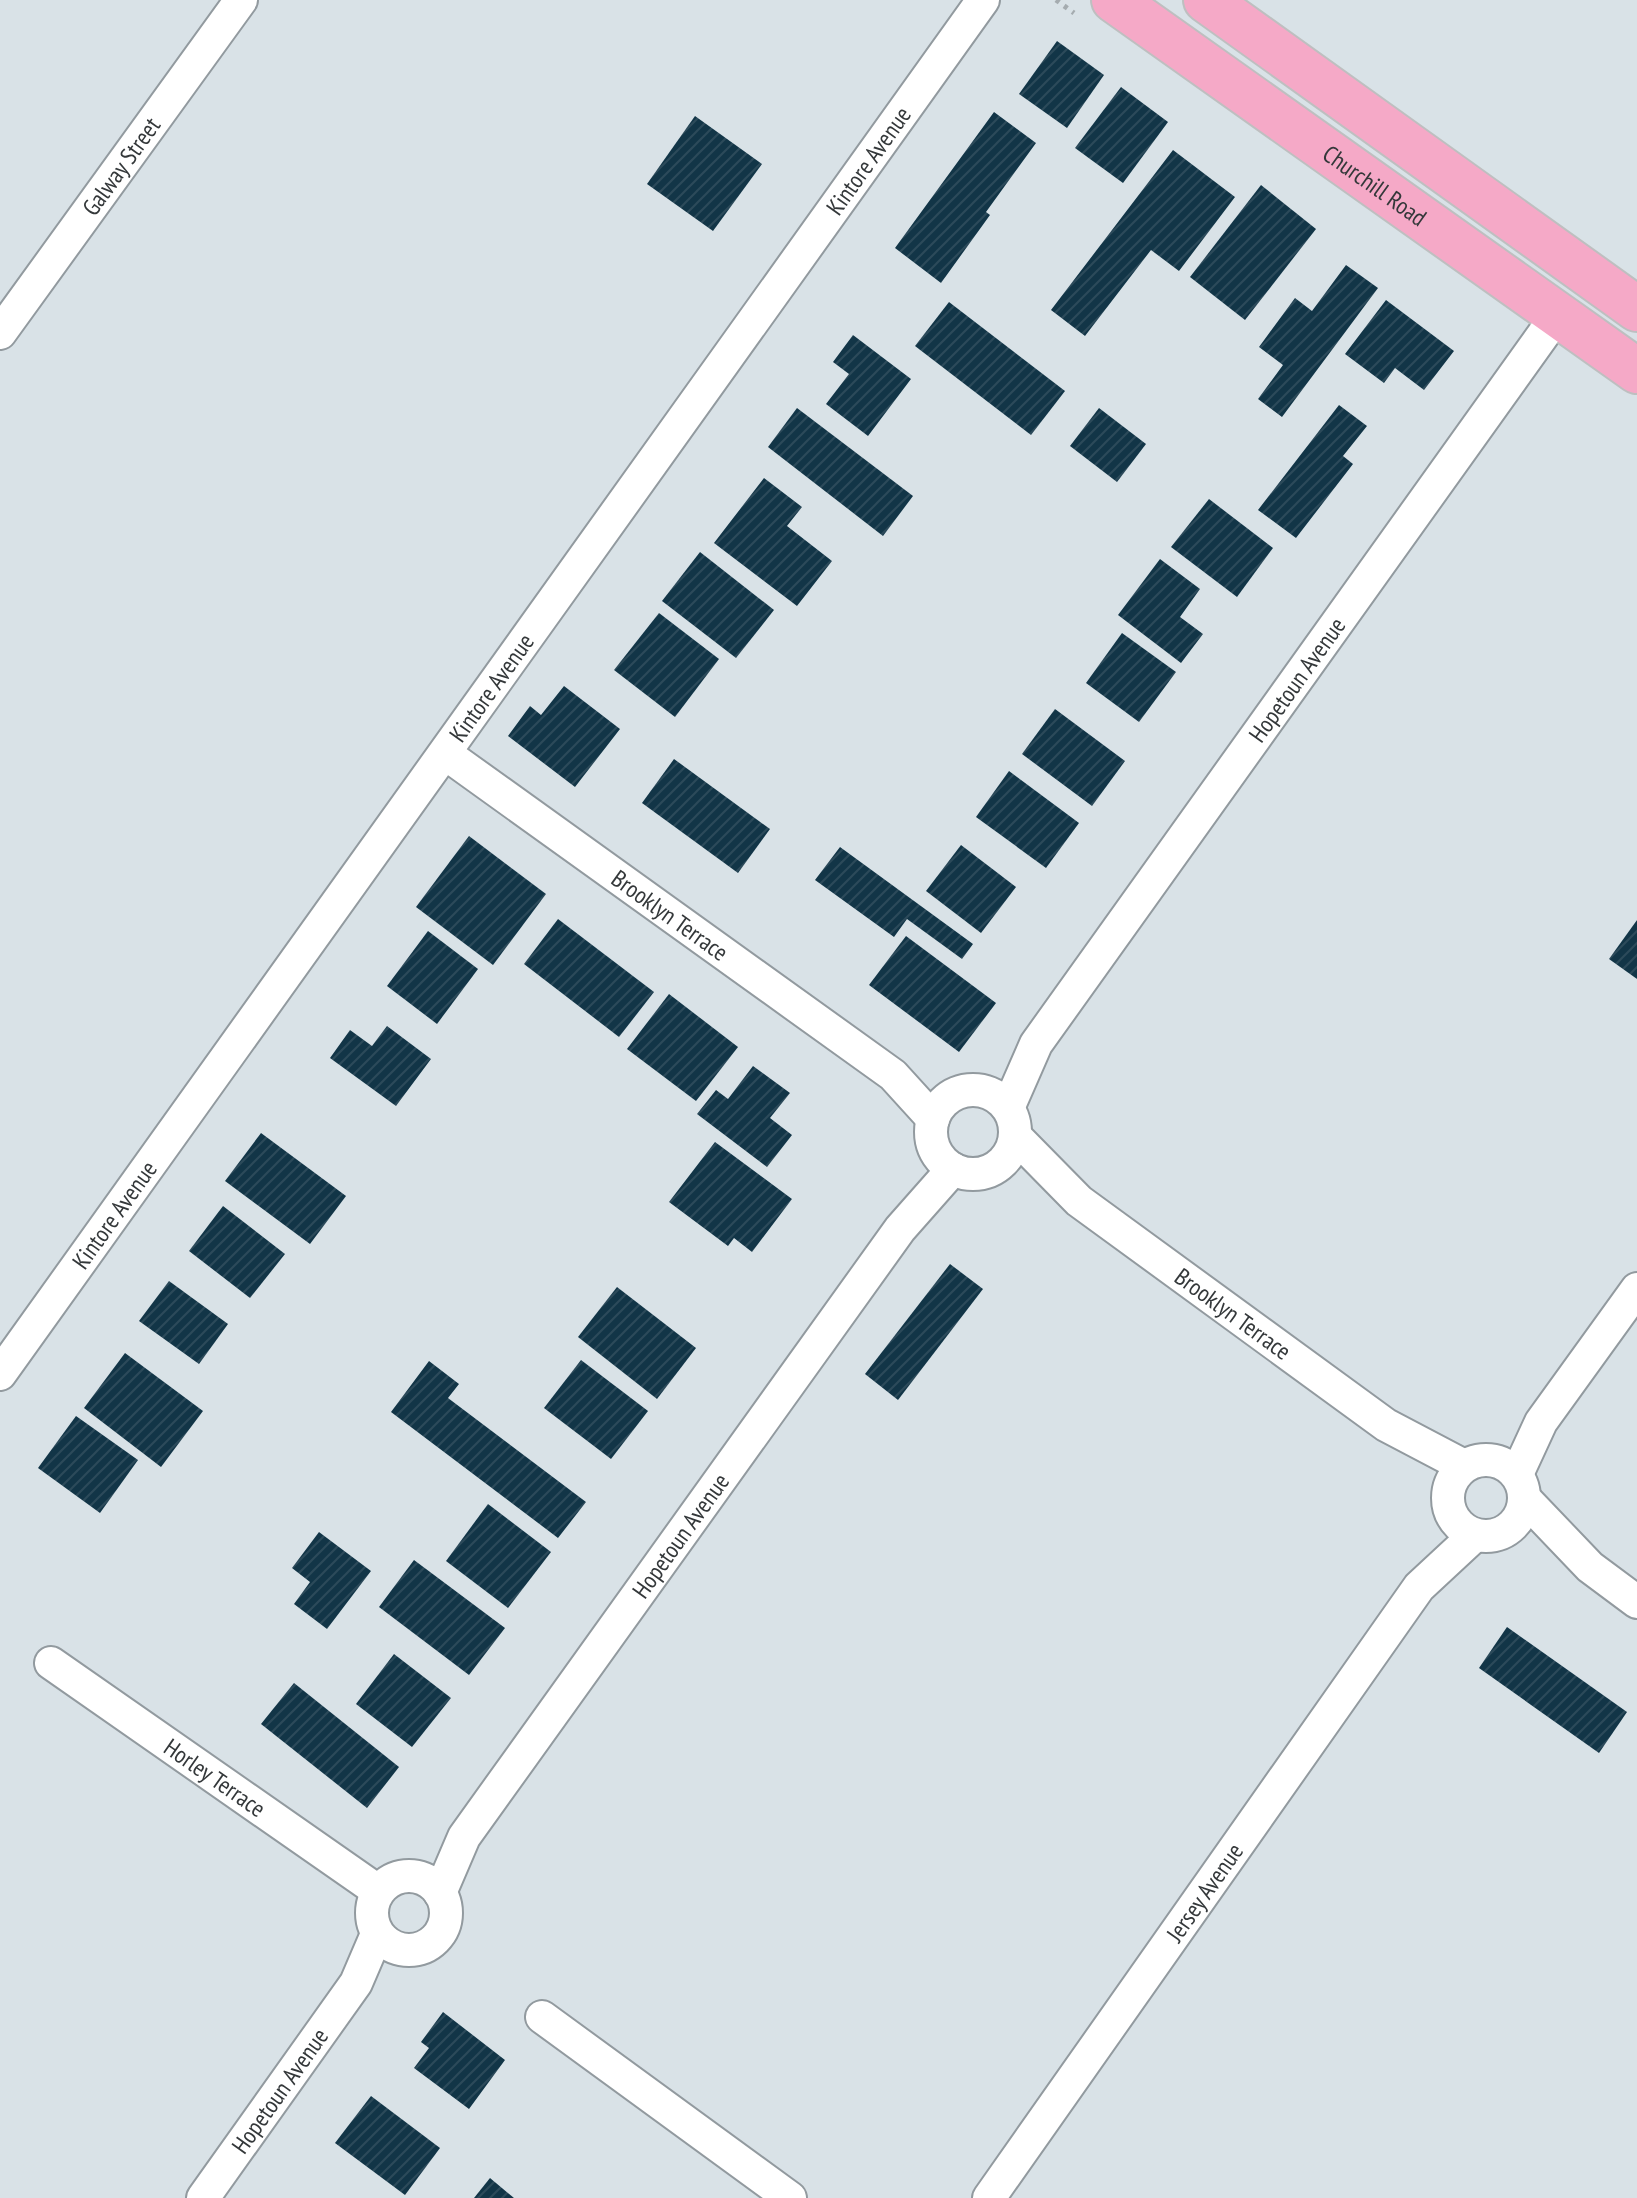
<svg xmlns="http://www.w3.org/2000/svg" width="1637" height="2198" font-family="'PT Sans Narrow',sans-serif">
  <defs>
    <pattern id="building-hatch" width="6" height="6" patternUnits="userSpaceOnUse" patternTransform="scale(2)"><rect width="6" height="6" fill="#123547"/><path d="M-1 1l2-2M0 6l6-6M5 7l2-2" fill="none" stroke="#2c4a5a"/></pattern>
  </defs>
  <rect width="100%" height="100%" fill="#d9e2e7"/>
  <g fill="url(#building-hatch)">
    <polygon points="1057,41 1104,75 1067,128 1019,94"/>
    <polygon points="1121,87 1168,122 1123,183 1075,148"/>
    <polygon points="994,112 1036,143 986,212 990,215 941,283 895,248"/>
    <polygon points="695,116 762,164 713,231 647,184"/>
    <polygon points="1173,150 1235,197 1179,271 1151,250 1085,336 1051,310"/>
    <polygon points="1261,185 1316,229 1245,320 1190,277"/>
    <polygon points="1346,265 1378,288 1282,417 1258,399 1283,365 1259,347 1295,298 1312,311"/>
    <polygon points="1386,300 1454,351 1424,390 1395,368 1384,383 1345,354"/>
    <polygon points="949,302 1065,391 1031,435 915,346"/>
    <polygon points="853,335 911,379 868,436 826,404 849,374 833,362"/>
    <polygon points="1339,405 1367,426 1343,456 1353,464 1296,538 1258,510"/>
    <polygon points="797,408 913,496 883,536 768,447"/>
    <polygon points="1099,408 1146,444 1117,482 1070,446"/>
    <polygon points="764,478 802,507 787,526 832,561 797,606 714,543"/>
    <polygon points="1209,499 1273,548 1237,597 1171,547"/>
    <polygon points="700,552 774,610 736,658 662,601"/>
    <polygon points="1160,559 1200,589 1180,617 1203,634 1181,663 1118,615"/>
    <polygon points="659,613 719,659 675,717 614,670"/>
    <polygon points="1122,633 1176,672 1139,722 1086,683"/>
    <polygon points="564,686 620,729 575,787 508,736 530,706 541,715"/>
    <polygon points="1055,709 1125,761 1092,806 1022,754"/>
    <polygon points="674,759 770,829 738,873 642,803"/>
    <polygon points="1009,771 1079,823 1046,868 976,817"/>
    <polygon points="469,836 546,894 493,965 416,907"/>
    <polygon points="961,845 1016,887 981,933 926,891"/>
    <polygon points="840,847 973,944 962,959 907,919 894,937 815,880"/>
    <polygon points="558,919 654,992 619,1037 524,964"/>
    <polygon points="1637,920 1637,979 1609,959"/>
    <polygon points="428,931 478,969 437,1024 387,986"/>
    <polygon points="906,936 996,1003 959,1052 869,985"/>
    <polygon points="669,994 738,1047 696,1101 627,1049"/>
    <polygon points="387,1026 431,1059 396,1106 330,1058 350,1030 372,1046"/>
    <polygon points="753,1066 790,1093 770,1118 792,1135 767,1167 697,1114 716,1090 728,1099"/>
    <polygon points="261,1133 346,1196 310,1244 225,1181"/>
    <polygon points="715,1142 792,1199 752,1252 734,1238 728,1246 669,1202"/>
    <polygon points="223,1206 285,1254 250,1298 189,1251"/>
    <polygon points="950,1264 983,1289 898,1400 865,1374"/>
    <polygon points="169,1281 228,1324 199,1364 139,1321"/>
    <polygon points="617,1287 696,1348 657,1399 578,1337"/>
    <polygon points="125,1353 203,1411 161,1467 84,1408"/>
    <polygon points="581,1360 648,1411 611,1459 544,1408"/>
    <polygon points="429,1361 459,1384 448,1398 586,1502 558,1538 391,1412"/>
    <polygon points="76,1416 138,1460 100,1513 38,1468"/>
    <polygon points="488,1504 551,1552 508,1608 446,1561"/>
    <polygon points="319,1532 371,1571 327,1629 294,1604 310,1582 292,1568"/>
    <polygon points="414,1560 505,1628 469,1675 379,1607"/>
    <polygon points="1507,1627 1627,1712 1599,1753 1479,1668"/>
    <polygon points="394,1654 451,1698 412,1747 356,1704"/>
    <polygon points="294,1683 399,1767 367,1808 261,1724"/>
    <polygon points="443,2012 505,2060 469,2109 414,2068 429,2048 421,2042"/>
    <polygon points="371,2096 440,2148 405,2195 335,2143"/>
    <polygon points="490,2178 514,2198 474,2198"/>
  </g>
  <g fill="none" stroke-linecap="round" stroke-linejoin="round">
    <defs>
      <g id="minor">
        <path id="s1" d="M 0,333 L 241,0"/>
        <path id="s2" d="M 446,754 L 893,1075 L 933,1119"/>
        <circle cx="973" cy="1132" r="42"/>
        <path id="s3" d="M 1008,1108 L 1036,1044 L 1558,314"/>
        <path id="s4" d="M 1015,1136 L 1079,1201 L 1386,1425 L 1464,1466"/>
        <path id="s5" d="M 0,1374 L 983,0"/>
        <circle cx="1486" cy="1498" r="38"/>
        <polyline points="1517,1474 1541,1422 1637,1289"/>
        <polyline points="1525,1499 1590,1567 1637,1602"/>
        <path id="s6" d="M 51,1663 L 378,1891"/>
        <circle cx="409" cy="1913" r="37"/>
        <path id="s7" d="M 440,1893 L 464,1837 L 900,1229 L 953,1169"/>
        <polyline points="542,2017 790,2198"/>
        <path id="s8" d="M 203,2198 L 356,1983 L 377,1934"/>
        <path id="s9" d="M 989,2198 L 1419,1587 L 1475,1535"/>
      </g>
      <g id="primary">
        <path id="s10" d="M 1114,0 L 1637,371"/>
        <polyline points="1206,0 1637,309"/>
      </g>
    </defs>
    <use href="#minor" stroke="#929a9f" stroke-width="36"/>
    <use href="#primary" stroke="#bebfc0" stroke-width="48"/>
    <polyline stroke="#a5acb0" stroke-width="5" stroke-dasharray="4 6" stroke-linecap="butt" points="1056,0 1074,13"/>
    <use href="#minor" stroke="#fff" stroke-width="32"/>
    <use href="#primary" stroke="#f5a9c7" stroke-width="44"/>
  </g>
  <g text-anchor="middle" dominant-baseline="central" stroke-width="8" stroke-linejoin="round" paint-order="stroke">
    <g font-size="24" fill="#34383a" stroke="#e6eff4">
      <text stroke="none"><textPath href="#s5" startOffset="1492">Kintore Avenue</textPath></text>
      <text stroke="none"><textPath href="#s1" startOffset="206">Galway Street</textPath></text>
      <text stroke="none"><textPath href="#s10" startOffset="320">Churchill Road</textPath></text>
      <text stroke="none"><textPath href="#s3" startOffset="518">Hopetoun Avenue</textPath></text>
      <text stroke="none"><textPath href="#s5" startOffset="844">Kintore Avenue</textPath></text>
      <text stroke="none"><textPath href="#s2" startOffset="276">Brooklyn Terrace</textPath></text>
      <text stroke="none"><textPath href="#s5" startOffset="196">Kintore Avenue</textPath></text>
      <text stroke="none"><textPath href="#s4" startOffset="282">Brooklyn Terrace</textPath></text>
      <text stroke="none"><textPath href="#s7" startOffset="432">Hopetoun Avenue</textPath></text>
      <text stroke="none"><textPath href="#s6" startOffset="200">Horley Terrace</textPath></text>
      <text stroke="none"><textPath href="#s9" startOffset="374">Jersey Avenue</textPath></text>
      <text stroke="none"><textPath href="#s8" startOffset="132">Hopetoun Avenue</textPath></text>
    </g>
  </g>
</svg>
